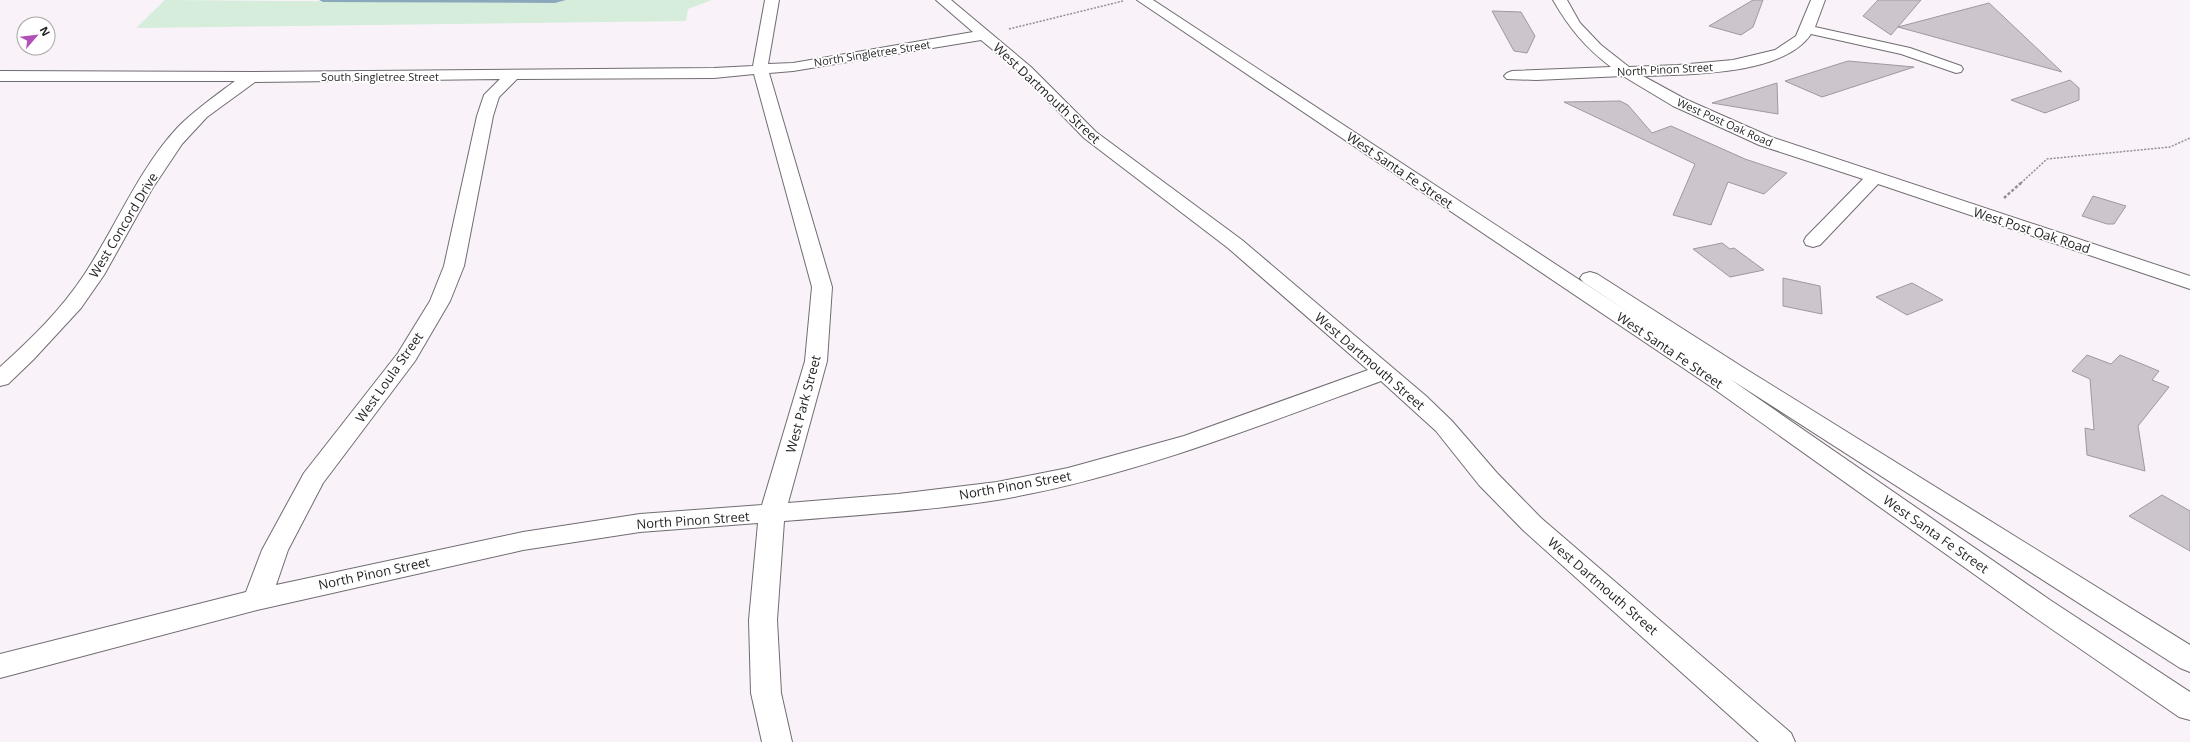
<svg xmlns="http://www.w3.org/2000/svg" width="2190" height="742" font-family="'Open Sans',sans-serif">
  <rect width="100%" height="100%" fill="#f9f3f9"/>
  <polygon fill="#d5edda" points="165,0 555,3 566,0 712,0 688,9 686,21 136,28"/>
  <polygon fill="#89a9bb" points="319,0 566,0 555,3 323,2"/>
  <g fill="#ccc6cc" stroke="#9e999e">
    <polygon points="1753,0 1763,0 1753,27 1741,35 1709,26"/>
    <polygon points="1878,0 1921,0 1891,35 1863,16"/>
    <polygon points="1989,3 2062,72 1898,27"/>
    <polygon points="1492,11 1521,12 1535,36 1527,53 1514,51"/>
    <polygon points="1848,61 1914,67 1822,97 1785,81"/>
    <polygon points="2070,80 2079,88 2079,100 2045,113 2011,100"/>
    <polygon points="1777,83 1778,114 1712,103"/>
    <polygon points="1620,101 1628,105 1652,133 1671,126 1745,159 1787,173 1764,194 1728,182 1711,225 1673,215 1695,164 1564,102"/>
    <polygon points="2093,196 2126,206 2114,224 2107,224 2082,216"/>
    <polygon points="1722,243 1730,249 1734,248 1764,270 1730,277 1693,249"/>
    <polygon points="1783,278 1820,286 1822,314 1783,306"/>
    <polygon points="1912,283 1943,300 1907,315 1876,297"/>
    <polygon points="2087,355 2111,364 2120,355 2159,371 2152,380 2169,387 2138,426 2145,471 2087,455 2085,428 2094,430 2090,379 2072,371"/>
    <polygon points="2162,495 2190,511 2190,551 2129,516"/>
  </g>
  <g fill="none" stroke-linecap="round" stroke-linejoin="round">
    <defs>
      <g id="minor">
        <path d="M 765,0 L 779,0 L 768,64 L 793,63 L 973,32 L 936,0 L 951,0 L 1031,67 L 1096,132 L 1242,240 L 1426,396 L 1452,421 L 1497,473 L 1541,518 L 1791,733 L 1795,742 L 1759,742 L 1523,530 L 1479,485 L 1436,431 L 1381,381 C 1256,427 1128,478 997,500 C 927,511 855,515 784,521 L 777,620 L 781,693 L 792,742 L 762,742 L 751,693 L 749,620 L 758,523 L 640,532 L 523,550 L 257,610 L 0,678 L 0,654 L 246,592 L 262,550 L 304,473 L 398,353 L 430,301 L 444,266 L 477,116 L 484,95 L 500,79 L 255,82 L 207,117 L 182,144 L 152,189 L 104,275 L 81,308 L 33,360 L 8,384 L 0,386 L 0,367 C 31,339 61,310 84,275 C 116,227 138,170 178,127 C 195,110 215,96 235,81 L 0,81 L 0,71 L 251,72 L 714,68 L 753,66 ZM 981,40 L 1021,73 L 1084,138 L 1228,248 L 1368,370 L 1184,436 L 1068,468 L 997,482 L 898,494 L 788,503 L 827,361 L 832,287 L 769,73 L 793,71 ZM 754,74 L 812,287 L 805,361 L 762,505 L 640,514 L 523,532 L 276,585 L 288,550 L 323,483 L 415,361 L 450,301 L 464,266 L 493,116 L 499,97 L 517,79 L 714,78 Z"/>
        <path d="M 1553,0 L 1567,0 L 1580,23 L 1601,45 L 1629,67 L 1678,65 L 1733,60 L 1775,50 L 1796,36 L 1811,0 L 1825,0 L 1815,27 L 1910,48 L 1961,66 L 1963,69 L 1961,72 L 1956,73 L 1901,54 L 1811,34 C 1783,76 1688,74 1643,76 L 1685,99 L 1771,137 L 2190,276 L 2190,289 L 1878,184 L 1820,245 L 1813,247 L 1806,245 L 1804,241 L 1806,237 L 1863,179 L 1759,145 L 1733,133 L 1673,106 L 1623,76 L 1536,80 L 1507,79 L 1504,76 L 1507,73 L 1512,71 L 1611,67 C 1585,47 1570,29 1553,0 Z"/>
      </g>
      <polygon id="tertiary" points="1137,0 1153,0 1639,319 1583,282 1580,278 1583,274 1590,272 1597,274 1744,368 2190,645 2190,672 2180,668 1730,379 2050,600 2190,692 2190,720 2179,717 2030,614 1710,386"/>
    </defs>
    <use href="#minor" stroke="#716c71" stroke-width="2"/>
    <use href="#tertiary" stroke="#716c71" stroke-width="2"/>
    <g stroke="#938f93" stroke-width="1.5" stroke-dasharray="2 1.5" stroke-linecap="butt">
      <polyline points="1009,29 1123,1"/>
      <polyline points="2021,183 2047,159 2170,147 2190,138"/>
    </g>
    <polyline stroke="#938f93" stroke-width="2.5" stroke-dasharray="3 2" stroke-linecap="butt" points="2004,198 2022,182"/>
    <use href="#minor" fill="#fff" fill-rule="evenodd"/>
    <use href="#tertiary" fill="#fff" fill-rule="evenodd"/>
  </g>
  <g text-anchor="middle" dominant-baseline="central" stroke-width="3.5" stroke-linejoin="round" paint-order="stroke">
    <g font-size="11" fill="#211f21" stroke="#fff">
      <text transform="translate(872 53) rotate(-9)">North Singletree Street</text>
      <text transform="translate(1665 69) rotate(-3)">North Pinon Street</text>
      <text x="380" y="76">South Singletree Street</text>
      <text transform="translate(1725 122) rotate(24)">West Post Oak Road</text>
    </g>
    <g font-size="13" fill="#211f21" stroke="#fff">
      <text transform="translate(1047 93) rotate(43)">West Dartmouth Street</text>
      <text transform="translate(1400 170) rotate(34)">West Santa Fe Street</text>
      <text transform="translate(123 225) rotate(-59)">West Concord Drive</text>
      <text transform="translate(2032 230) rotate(18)">West Post Oak Road</text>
      <text transform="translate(1670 350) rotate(34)">West Santa Fe Street</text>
      <text transform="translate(1370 361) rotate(41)">West Dartmouth Street</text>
      <text transform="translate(389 377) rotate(-55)">West Loula Street</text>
      <text transform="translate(803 404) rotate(-75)">West Park Street</text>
      <text transform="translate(1015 485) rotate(-10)">North Pinon Street</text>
      <text transform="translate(693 520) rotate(-4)">North Pinon Street</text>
      <text transform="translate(1936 534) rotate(35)">West Santa Fe Street</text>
      <text transform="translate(374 573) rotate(-12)">North Pinon Street</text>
      <text transform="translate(1603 586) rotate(41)">West Dartmouth Street</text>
    </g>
  </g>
  <g transform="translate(36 36) rotate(62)"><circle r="19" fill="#ffffff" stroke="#a6a5a6"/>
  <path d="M0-3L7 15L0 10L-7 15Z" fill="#b250b7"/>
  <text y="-6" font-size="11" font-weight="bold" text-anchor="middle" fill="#211f21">N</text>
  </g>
</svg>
